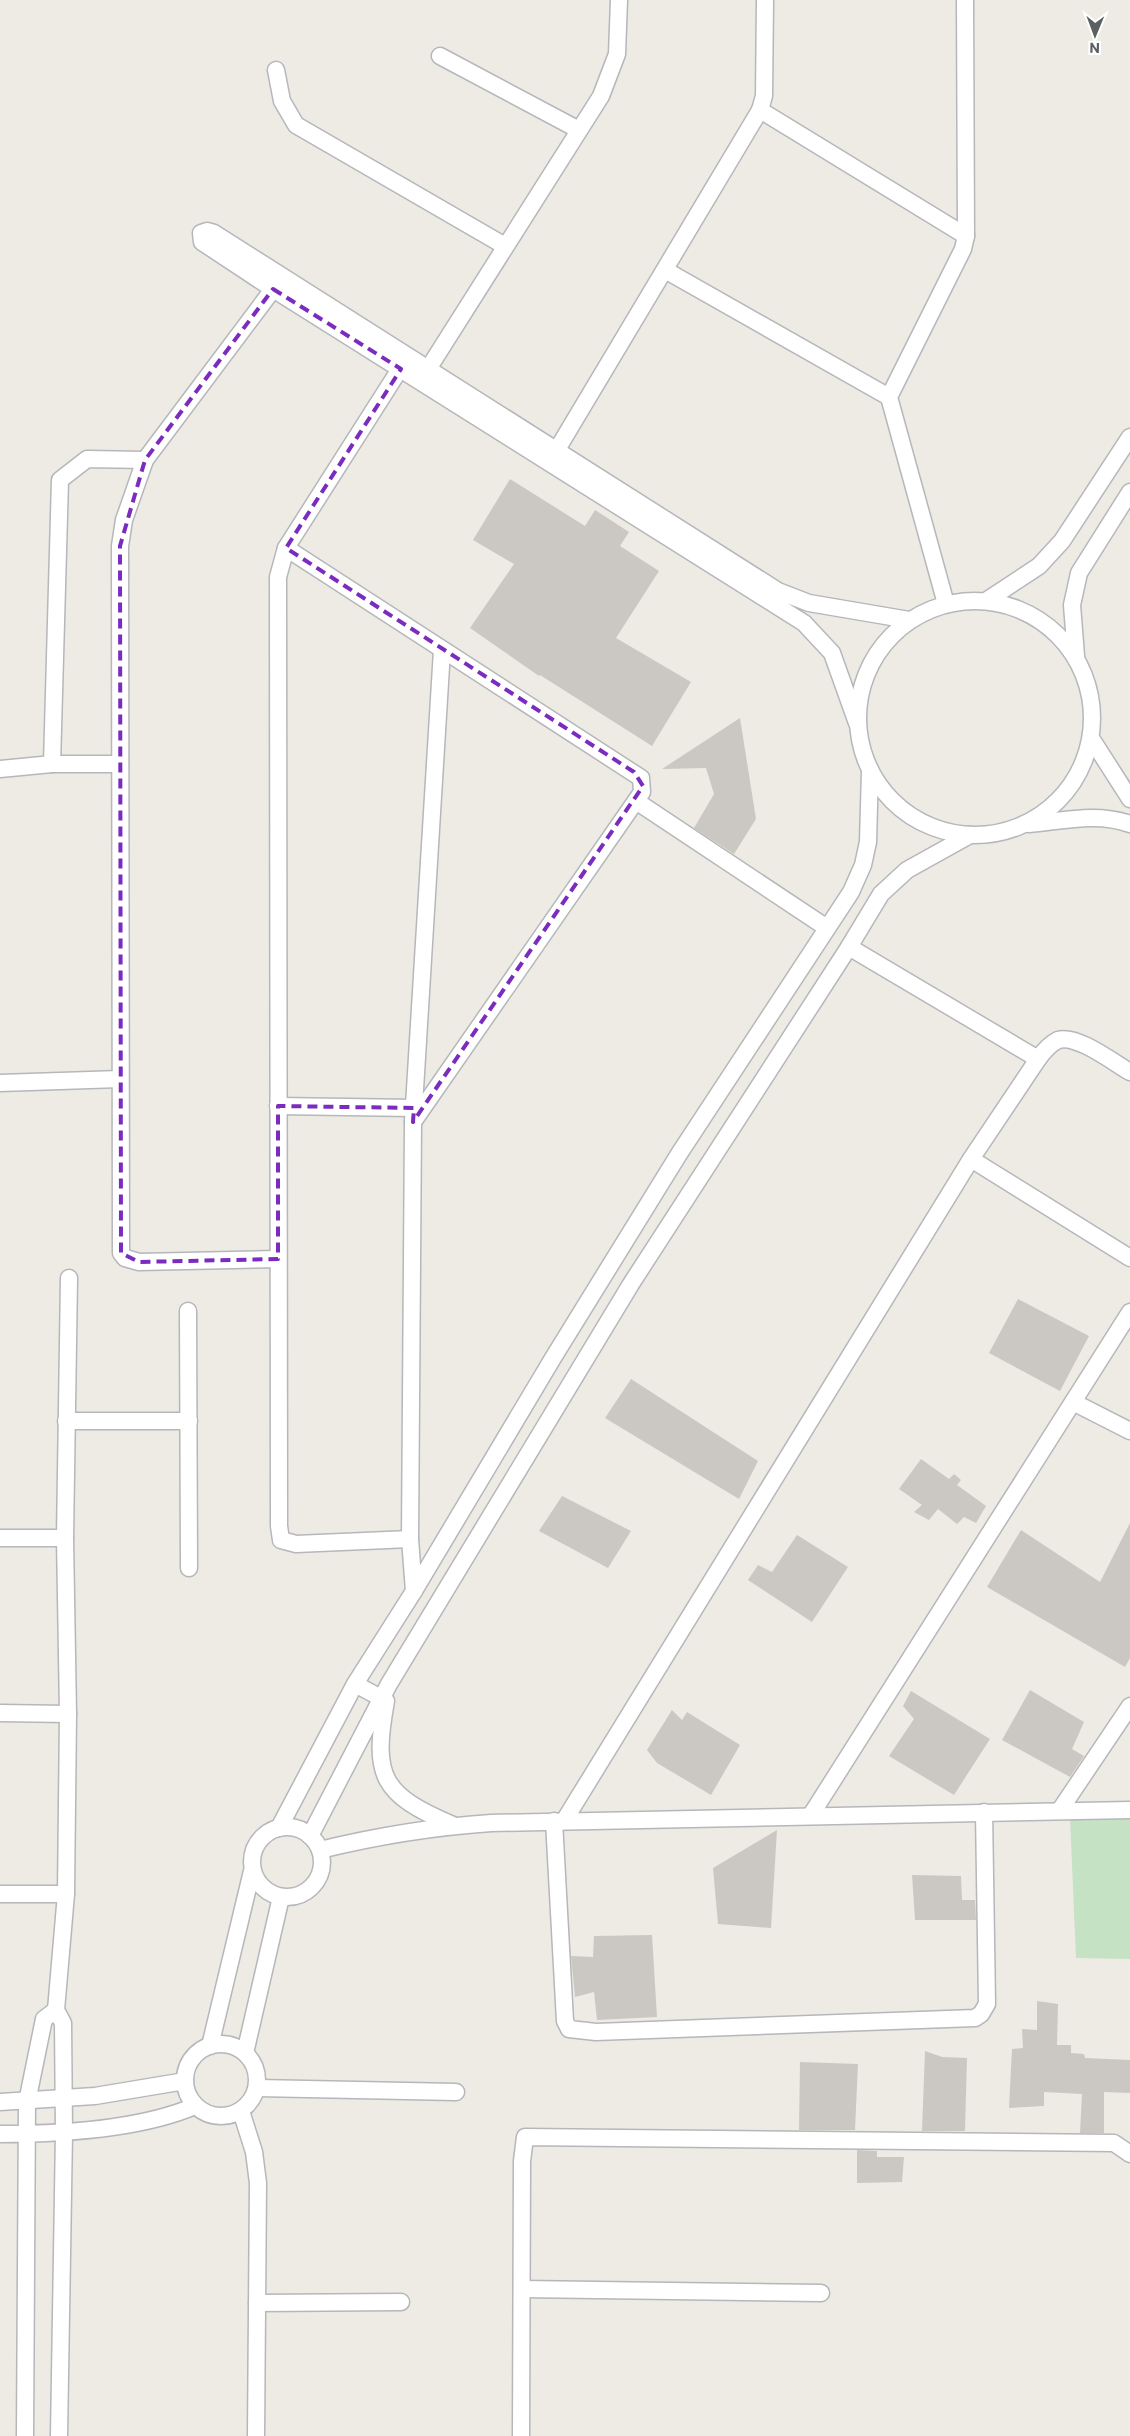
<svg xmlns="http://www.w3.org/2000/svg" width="1130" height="2436" font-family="Commissioner,sans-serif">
  <rect width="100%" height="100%" fill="#edebe4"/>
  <polygon fill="#c5e2c4" points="1070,1818 1130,1819 1130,1959 1076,1958"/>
  <g fill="#cbc8c3">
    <polygon points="510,479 585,526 595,510 629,532 620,546 659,571 616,638 691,682 652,746 540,675 539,676 470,628 514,564 473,540"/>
    <polygon points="740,718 756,819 734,854 694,828 714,794 706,768 662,769"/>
    <polygon points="1018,1299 1089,1336 1060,1391 989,1353"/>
    <polygon points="631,1379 758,1461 739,1499 605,1418"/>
    <polygon points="921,1459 949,1479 954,1474 961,1480 957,1485 986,1506 976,1523 964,1517 957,1524 938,1509 929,1520 914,1512 922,1505 899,1489"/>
    <polygon points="562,1496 631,1531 608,1568 539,1531"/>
    <polygon points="1130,1523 1130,1658 1125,1667 987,1587 1021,1530 1100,1582"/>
    <polygon points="797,1535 848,1567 812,1622 748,1580 758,1565 772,1572"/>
    <polygon points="1030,1690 1084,1722 1072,1749 1084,1756 1070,1777 1002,1740"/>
    <polygon points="911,1691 990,1739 954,1795 889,1756 914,1719 903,1706"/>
    <polygon points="672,1710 682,1720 687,1712 740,1745 711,1795 657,1763 647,1750"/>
    <polygon points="777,1830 771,1928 718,1924 713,1868"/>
    <polygon points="912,1875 961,1876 962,1900 975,1900 976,1920 915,1920"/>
    <polygon points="652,1935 657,2017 597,2020 594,1992 575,1997 571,1956 593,1957 594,1936"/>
    <polygon points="1037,2001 1058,2004 1057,2045 1071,2045 1071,2053 1084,2054 1085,2058 1130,2060 1130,2093 1104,2092 1104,2133 1080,2133 1082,2094 1044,2092 1044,2106 1009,2108 1012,2049 1023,2048 1022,2029 1037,2030"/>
    <polygon points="925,2051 942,2057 967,2058 965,2131 922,2131"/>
    <polygon points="800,2062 858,2064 855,2130 799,2130"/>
    <polygon points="857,2150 877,2151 877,2157 904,2157 902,2182 857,2183"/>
  </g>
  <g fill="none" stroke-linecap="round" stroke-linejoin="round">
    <defs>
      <g id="street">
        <polyline points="440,56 579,130"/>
        <polyline points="276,70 282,101 296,125 505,246"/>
        <polyline points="760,110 966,236"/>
        <polyline points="665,270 889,397"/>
        <polyline points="405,361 286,548 278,577 279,1526 281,1540 296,1544 410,1539"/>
        <polyline points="423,377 601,96 617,54 619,0"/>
        <polyline points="552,458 760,110 764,96 765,0"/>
        <polyline points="286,548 641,778 642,792 413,1122"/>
        <circle cx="975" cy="718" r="117"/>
        <polyline points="986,601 1039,566 1062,541 1130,437"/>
        <polyline points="946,604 889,397 963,249 966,236 965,0"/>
        <polyline points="1076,656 1072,605 1079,573 1130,492"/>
        <polyline points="857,723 832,653 804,623 273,289 202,242 201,233 207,231 214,233 778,591 809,603 909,620"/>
        <polyline points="1091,738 1130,799"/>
        <polyline points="52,764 60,480 87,459 145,460"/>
        <polyline points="0,769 52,764 120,764"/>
        <polyline points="636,801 827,928"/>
        <path d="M 1029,824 C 1063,821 1097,812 1130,824"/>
        <polyline points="849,947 1038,1059"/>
        <polyline points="0,1083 120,1079"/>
        <polyline points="278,1106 414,1108"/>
        <polyline points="971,1159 1130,1258"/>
        <polyline points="278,1259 139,1262 125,1258 121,1253 120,546 124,520 145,460 280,280"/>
        <polyline points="188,1311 189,1568"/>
        <polyline points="1073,1402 1130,1431"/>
        <polyline points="66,1421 189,1421"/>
        <polyline points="0,1538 65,1538"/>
        <polyline points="414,1591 410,1539 413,1122 442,650"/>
        <polyline points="355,1684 381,1698"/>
        <path d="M 386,1701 C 372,1777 382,1795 453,1825"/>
        <polyline points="0,1713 68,1714"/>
        <polyline points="1060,1810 1130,1706"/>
        <polyline points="811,1815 1130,1312"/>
        <polyline points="554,1821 565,2021 569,2029 596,2032 975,2018 981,2014 987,2004 984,1812"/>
        <path d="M 564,1821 L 971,1159 L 1038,1059 C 1043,1052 1050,1044 1058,1040 C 1077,1034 1114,1063 1130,1072"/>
        <circle cx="287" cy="1862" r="35"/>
        <polyline points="279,1828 355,1684 414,1591 553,1358 679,1154 851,892 863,865 868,842 870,771"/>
        <polyline points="310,1836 389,1684 631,1284 849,947 881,894 907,870 970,835"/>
        <path d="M 320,1850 C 377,1836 432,1827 491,1823 L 1130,1810"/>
        <polyline points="0,1894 66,1894"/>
        <circle cx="221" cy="2080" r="36"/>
        <polyline points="210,2046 252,1871"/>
        <polyline points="245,2053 281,1897"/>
        <polyline points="257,2088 456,2092"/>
        <polyline points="0,2102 95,2096 185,2081"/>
        <polyline points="241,2111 254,2152 258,2183 256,2436"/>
        <path d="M 0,2134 C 59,2134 141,2129 195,2106"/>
        <polyline points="522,2289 821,2293"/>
        <polyline points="257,2303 401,2302"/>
        <polyline points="25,2436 27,2102 44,2019 56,2010"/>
        <polyline points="59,2436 64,2132 63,2023 56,2010 66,1894 68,1714 65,1538 69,1278"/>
        <polyline points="521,2436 522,2161 525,2137 1114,2143 1130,2154"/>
      </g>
    </defs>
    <use href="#street" stroke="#b5b7ba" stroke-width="19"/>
    <use href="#street" stroke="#fff" stroke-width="16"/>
  </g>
  <path fill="none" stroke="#7b2cbf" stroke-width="4" stroke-dasharray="10 6" stroke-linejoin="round" d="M 273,289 L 401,369 L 286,548 L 634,772 L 643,786 L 413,1122 L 414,1108 L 278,1106 L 278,1259 L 139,1262 L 121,1253 L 120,546 L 145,460 Z"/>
  <g transform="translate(1095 35) rotate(181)" stroke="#ffffff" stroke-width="4" paint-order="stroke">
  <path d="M0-4L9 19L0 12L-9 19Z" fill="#5c6063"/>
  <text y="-8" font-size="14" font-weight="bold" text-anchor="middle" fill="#5c6063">N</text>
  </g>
</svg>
